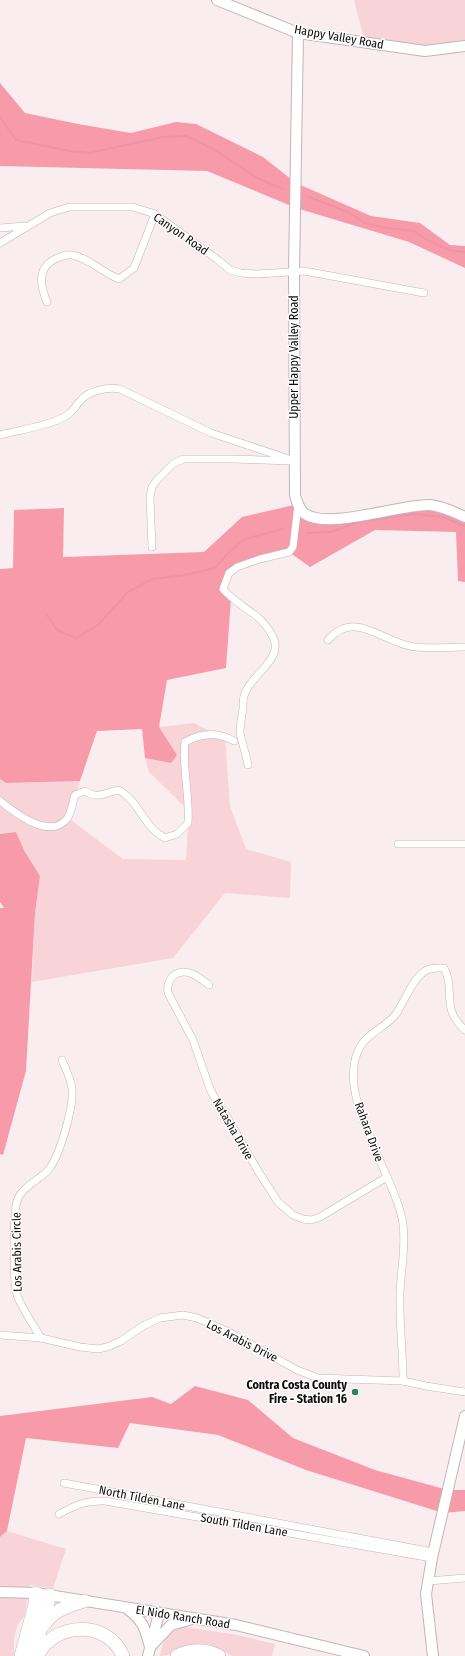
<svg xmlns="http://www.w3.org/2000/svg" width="465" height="1656" font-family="'Fira Sans Condensed',sans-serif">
  <rect width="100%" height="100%" fill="#faedef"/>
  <g fill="#f8d4d9">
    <polygon points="354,0 465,0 465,46 443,50 365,42"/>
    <polygon points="194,723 215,734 225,736 230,806 246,849 291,862 290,898 225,893 173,958 32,982 35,913 40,876 25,852 16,832 0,834 0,779 6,783 80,781 68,818 123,859 186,860 189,811 149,772 145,758 171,763 159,727"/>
    <polygon points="7,1531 66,1549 53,1588 30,1585 24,1617 18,1624 14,1638 14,1656 0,1656 0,1537"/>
    <path d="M 184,1627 L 238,1635 L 275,1644 L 272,1656 C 264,1656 238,1656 232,1656 C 223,1652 217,1645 207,1644 C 186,1642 176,1656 160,1656 C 163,1641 168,1631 184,1627 Z"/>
  </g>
  <g fill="#f79bab">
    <polygon points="0,83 25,113 78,124 131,133 176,122 196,124 263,157 296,183 371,216 420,223 450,245 465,246 465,268 409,242 296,208 207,171 0,166"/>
    <polygon points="298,504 318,518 430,505 465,517 465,582 458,581 456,532 375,530 310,567 289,552 237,567 225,584 231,599 226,668 167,680 159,727 177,755 171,763 145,758 142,729 97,731 80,781 6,783 0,779 0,569 13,568 14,510 64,508 63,557 204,552 242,517"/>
    <polygon points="16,832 25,852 40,876 35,913 26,1071 3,1155 0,1154 0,908 4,908 0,902 0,834"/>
    <polygon points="195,1386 248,1400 293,1438 375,1470 448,1490 465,1490 465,1511 443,1513 306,1470 218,1435 130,1423 118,1448 26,1438 7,1531 0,1537 0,1416 152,1397 171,1404"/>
  </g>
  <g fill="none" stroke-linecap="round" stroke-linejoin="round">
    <g stroke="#ef94a4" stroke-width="2">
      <polyline points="0,117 16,140 70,151 89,153 163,137 187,136 215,150 255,177 283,189"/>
      <polyline points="309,197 350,213 365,223 386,228 414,231 425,239 449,250 465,252"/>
      <polyline points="307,533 331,532 362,521 414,514 443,517 465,526"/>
      <polyline points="47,615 57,630 76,638 98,625 128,592 153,579 185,575 215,568 232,549 245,539 283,529"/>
    </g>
    <defs>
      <g id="street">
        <polyline points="0,228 25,226"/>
        <polyline points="0,243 50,213 69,207 133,207 155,214 218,260 230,270 241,273 258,274 304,271 424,293"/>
        <path d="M 47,302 C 39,283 37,265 60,257 C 64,256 68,254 72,255 C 89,258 103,273 119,279 L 134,268 L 155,214"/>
        <path d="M 0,435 C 19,430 43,427 60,419 C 73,413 72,410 80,401 C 89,390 108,387 120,389 L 211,433 L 295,461 L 234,459 L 183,459 L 173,464 L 157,480 L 152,487 L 150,497 L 152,547"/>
        <path d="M 328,640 C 356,608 383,644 415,647 C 431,649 449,647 465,647"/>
        <path d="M 248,765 C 246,754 242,743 240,732 C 240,725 242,716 243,708 C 243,703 243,697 245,693 C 252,674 284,659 273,637 C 261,612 240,609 223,589 L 229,573 L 237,567 L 260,559 L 289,552 L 293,547 L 298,505"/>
        <path d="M 0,801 C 16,813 48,840 67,819 C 71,814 73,802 75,795 L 85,791 C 99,800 105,792 119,790 C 140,802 143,827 165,838 L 177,834 L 188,823 C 190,796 182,769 185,742 C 201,733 218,732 234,741"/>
        <polyline points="398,844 465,844"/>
        <path d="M 209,985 C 199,977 185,966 173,976 C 168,981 167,986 168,993 L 193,1040 L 210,1089 L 218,1104 L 226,1115 L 258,1171 L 278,1202 L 293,1215 L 303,1219 L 311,1220 L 320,1217 L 387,1177"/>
        <polyline points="0,1335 41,1338 80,1347 98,1349 107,1347 121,1341 143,1326 160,1318 183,1315 197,1318 229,1332 297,1370 318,1378 403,1381 426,1386 465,1392"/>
        <path d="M 41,1338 C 34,1326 21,1307 17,1295 C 13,1283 13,1213 17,1201 C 22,1186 39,1181 49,1169 C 60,1155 74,1106 72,1089 C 71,1079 66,1069 62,1060"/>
        <path d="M 403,1381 C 403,1351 399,1322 400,1293 C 401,1269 406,1248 403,1224 C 396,1175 330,1090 362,1044 C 370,1032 387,1026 396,1014 C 404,1002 414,976 427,970 C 432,967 438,968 444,968 C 456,990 440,1008 465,1030"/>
        <polyline points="64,1483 433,1552"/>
        <path d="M 59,1514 C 76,1505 86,1500 105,1501 L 432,1558"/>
        <polyline points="428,1581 465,1578"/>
      </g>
      <g id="secondary">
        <polyline points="217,0 298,33 425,51 465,46"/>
        <path d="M 298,33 L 294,271 L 295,495 C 297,502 299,510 305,514 C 330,530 400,504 430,505 C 442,506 454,512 465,517"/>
        <polyline points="0,1592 36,1593 236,1625 364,1656"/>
        <path d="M 126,1608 C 143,1620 145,1628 150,1647"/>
        <polyline points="150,1647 171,1625 189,1620"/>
        <polyline points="148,1656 159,1613"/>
        <polyline points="433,1656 426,1594 432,1558 465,1416"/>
      </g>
      <g id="highway">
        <path d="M 44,1625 C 53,1610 68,1606 84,1601"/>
        <polyline points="21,1656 35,1604 36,1593"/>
        <polyline points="33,1656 50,1595"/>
        <path d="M 37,1656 C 54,1622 107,1619 123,1656"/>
        <path d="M 177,1656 C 190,1649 206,1649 219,1656"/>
      </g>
    </defs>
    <use href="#street" stroke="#c2b5b7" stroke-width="8"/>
    <use href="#secondary" stroke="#c2b5b7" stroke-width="12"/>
    <use href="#highway" stroke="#c2b5b7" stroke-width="14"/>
    <use href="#street" stroke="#fff" stroke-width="7"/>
    <use href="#secondary" stroke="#fff" stroke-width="10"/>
    <use href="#highway" stroke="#fff" stroke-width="13"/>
  </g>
  <circle fill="#2b855b" stroke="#fefefe" stroke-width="1.5" cx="355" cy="1392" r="4"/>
  <g text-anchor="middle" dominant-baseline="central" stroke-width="3" stroke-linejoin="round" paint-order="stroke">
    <g font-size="12" fill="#0f0b0c" stroke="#fefefe">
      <text transform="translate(339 37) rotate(10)">Happy Valley Road</text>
      <text transform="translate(181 234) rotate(35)">Canyon Road</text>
      <text transform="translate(294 357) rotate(-90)">Upper Happy Valley Road</text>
      <text transform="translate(233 1129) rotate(60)">Natasha Drive</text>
      <text transform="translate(369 1132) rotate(70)">Rahara Drive</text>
      <text transform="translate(17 1252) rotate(-91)">Los Arabis Circle</text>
      <text transform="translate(242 1341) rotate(27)">Los Arabis Drive</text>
      <text transform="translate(142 1498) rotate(11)">North Tilden Lane</text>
      <text transform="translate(244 1525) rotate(10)">South Tilden Lane</text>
      <text transform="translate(183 1617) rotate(9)">El Nido Ranch Road</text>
    </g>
    <g font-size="12" font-weight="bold" fill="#0f0b0c" stroke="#fefefe" text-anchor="end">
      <text x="347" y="1385">Contra Costa County<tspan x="347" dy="14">Fire - Station 16</tspan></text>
    </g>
  </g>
</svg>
